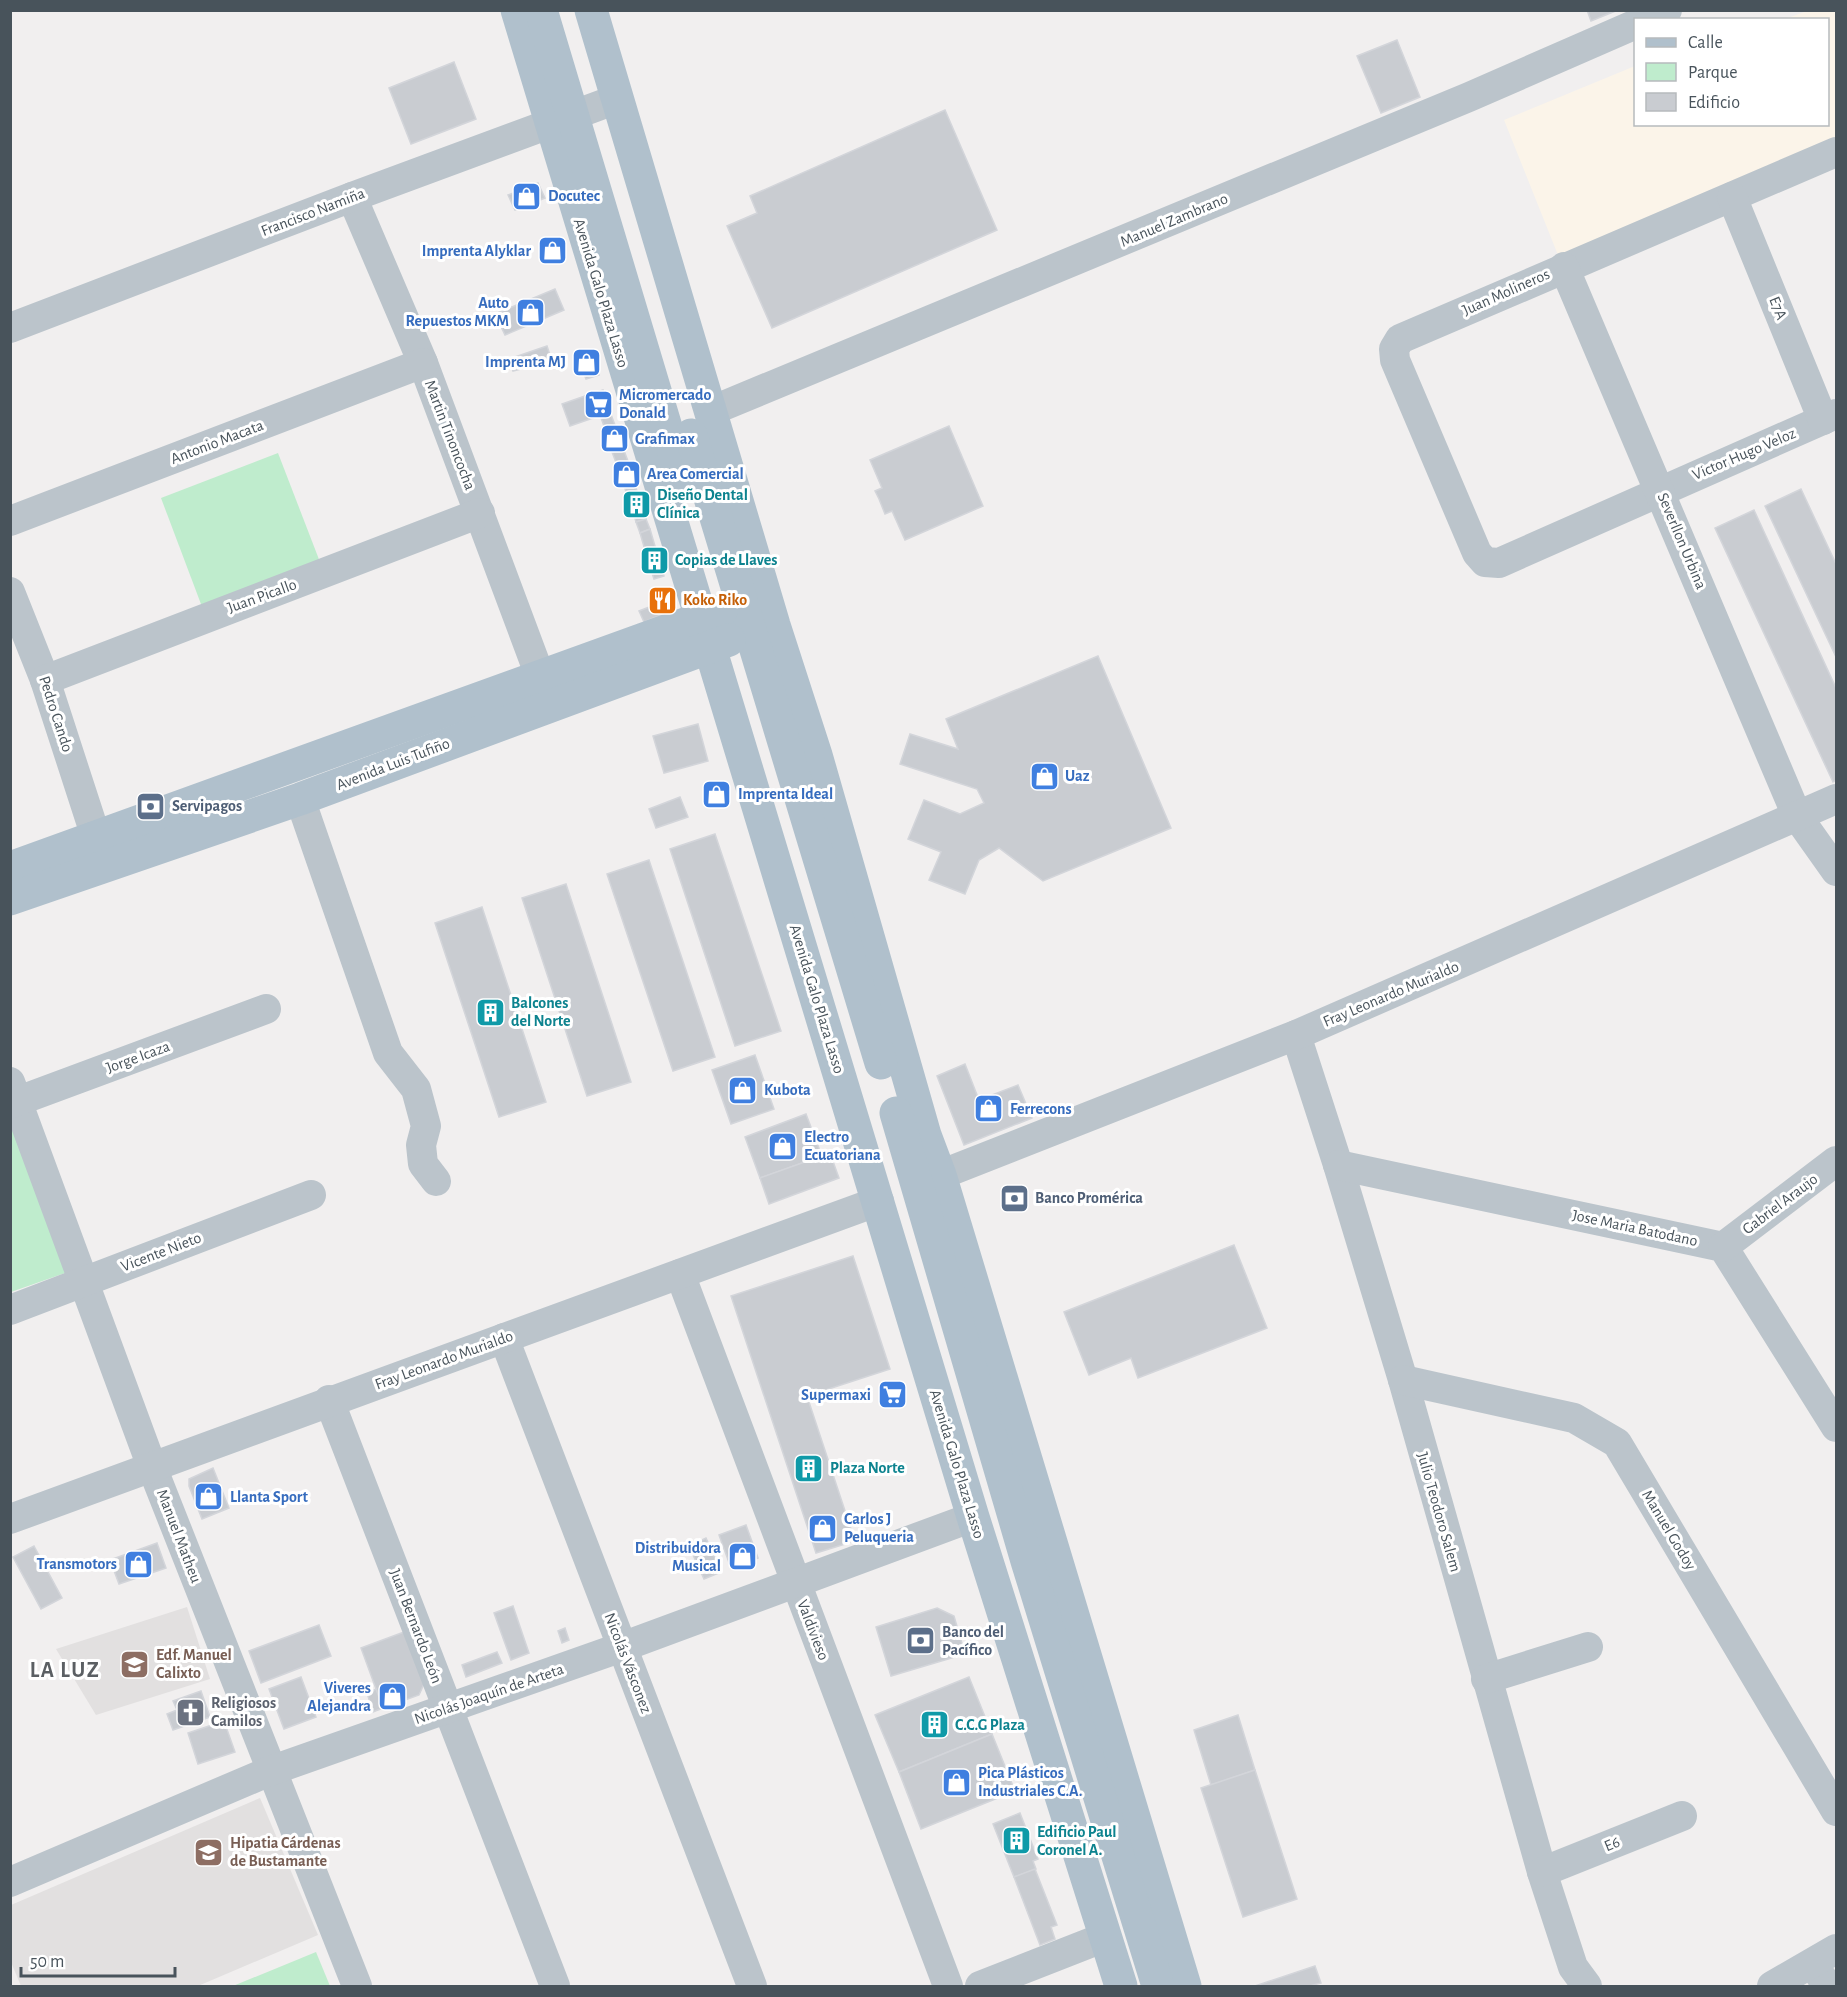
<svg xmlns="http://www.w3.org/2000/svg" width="1847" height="1997" font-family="'Alegreya Sans',sans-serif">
  <rect width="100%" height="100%" fill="#f1efef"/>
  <polygon fill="#fbf4e9" points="1807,11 1836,11 1836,160 1566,275 1504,120 1635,66 1636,124 1828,124 1828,20 1785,19"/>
  <g fill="#e2e0e0">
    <polygon points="187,1607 210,1679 96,1715 56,1649"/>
    <polygon points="260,1798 318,1935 198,1986 21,1986 11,1962 11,1905"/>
  </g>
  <g fill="#bfeccd">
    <polygon points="278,453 325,575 207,620 161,498"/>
    <polygon points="10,1120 68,1272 11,1292 10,1292"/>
    <polygon points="316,1952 330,1986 233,1986"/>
  </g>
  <g fill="#c9ccd1" stroke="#d3d5da" stroke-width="1.5">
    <polygon points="1587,10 1618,10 1591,21"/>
    <polygon points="1397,40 1420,97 1381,113 1357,56"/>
    <polygon points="454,62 476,119 411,144 389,88"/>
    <polygon points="945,110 997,230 772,328 727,226 757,213 750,196"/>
    <polygon points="538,183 545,198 515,210 508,195"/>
    <polygon points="553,238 561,260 551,263 543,241"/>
    <polygon points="555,289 564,310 505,335 495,314"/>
    <polygon points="547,346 552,361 513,371 509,359"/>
    <polygon points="591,354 596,366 583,371 579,358"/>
    <polygon points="596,366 599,375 586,379 583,371"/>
    <polygon points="603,390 610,412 593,418 585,396"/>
    <polygon points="585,396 593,418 570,426 562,404"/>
    <polygon points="610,412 615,425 605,429 600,415"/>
    <polygon points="615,425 623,448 612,452 605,429"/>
    <polygon points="949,426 983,506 905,540 892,511 885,514 879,499 875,491 882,488 870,460"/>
    <polygon points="623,448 628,461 617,465 612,452"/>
    <polygon points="628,461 634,483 624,486 617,465"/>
    <polygon points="634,483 639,496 629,500 624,486"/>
    <polygon points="1801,489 1836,564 1836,657 1765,506"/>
    <polygon points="639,496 643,508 633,511 629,500"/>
    <polygon points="643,508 646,519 636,522 633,511"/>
    <polygon points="1754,510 1836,688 1836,780 1833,782 1715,528"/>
    <polygon points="646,519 650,529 640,533 636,522"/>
    <polygon points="650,529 657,553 647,557 640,533"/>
    <polygon points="657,553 660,564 650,567 647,557"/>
    <polygon points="660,564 664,576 654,579 650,567"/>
    <polygon points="666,591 672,607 661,615 654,595"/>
    <polygon points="657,604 661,615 644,622 639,611"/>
    <polygon points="1098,656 1171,828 1043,881 999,848 979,860 965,894 929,880 941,852 908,839 924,800 960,814 984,803 977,789 900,764 910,734 958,749 946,719"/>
    <polygon points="698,724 708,761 664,773 653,736"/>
    <polygon points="719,785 725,799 715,803 709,789"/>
    <polygon points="680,797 688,817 656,828 649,809"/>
    <polygon points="715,834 781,1031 735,1046 670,849"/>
    <polygon points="649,860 715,1057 673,1071 607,874"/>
    <polygon points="566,884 631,1082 587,1096 522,898"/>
    <polygon points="482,907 546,1102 499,1117 435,923"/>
    <polygon points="755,1055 774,1109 731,1124 712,1070"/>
    <polygon points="965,1064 979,1100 1018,1085 1032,1118 964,1145 937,1076"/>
    <polygon points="806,1114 822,1156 760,1178 745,1137"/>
    <polygon points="830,1153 839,1178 769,1204 760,1178"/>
    <polygon points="1234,1245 1267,1328 1138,1378 1131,1358 1089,1375 1064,1312"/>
    <polygon points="853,1256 890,1369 807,1396 855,1541 816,1553 731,1296"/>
    <polygon points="213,1468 229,1508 202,1519 189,1486 189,1479"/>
    <polygon points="746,1525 758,1558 731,1568 719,1535"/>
    <polygon points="706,1538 721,1572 704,1579 689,1546"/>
    <polygon points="157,1543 166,1568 119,1584 110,1560"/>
    <polygon points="34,1546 62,1598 41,1609 13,1557"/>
    <polygon points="513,1606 529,1653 511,1660 494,1613"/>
    <polygon points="937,1608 954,1616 965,1654 891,1676 876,1627"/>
    <polygon points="319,1625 331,1656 261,1683 249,1651"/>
    <polygon points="565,1628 569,1640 562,1643 558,1631"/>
    <polygon points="404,1632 424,1684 419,1695 383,1708 361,1648"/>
    <polygon points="497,1652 502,1663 466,1677 462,1665"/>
    <polygon points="301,1677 316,1717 284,1729 269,1689"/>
    <polygon points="969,1677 992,1734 899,1772 875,1715"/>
    <polygon points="376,1689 383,1708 373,1712 367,1693"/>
    <polygon points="201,1691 210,1717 173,1730 167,1714 177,1710 173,1701"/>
    <polygon points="1238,1715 1255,1770 1211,1785 1194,1730"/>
    <polygon points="224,1721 235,1752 198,1764 188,1733"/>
    <polygon points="992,1734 1015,1791 921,1829 899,1772"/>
    <polygon points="1255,1770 1297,1899 1243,1917 1201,1788"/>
    <polygon points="1020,1813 1038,1859 1033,1861 1036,1869 1014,1877 993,1824"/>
    <polygon points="1035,1869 1057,1925 1051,1927 1055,1939 1040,1945 1014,1877"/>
    <polygon points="1315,1966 1321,1983 1310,1986 1255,1986"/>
  </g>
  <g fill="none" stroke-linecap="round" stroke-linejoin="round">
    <g stroke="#bbc4cb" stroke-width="30">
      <polyline points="1647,20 1667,10"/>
      <polyline points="1836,152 1400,339 1394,349 1395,360 1477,553 1485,562 1499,563 1836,414"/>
      <polyline points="352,197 423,363 540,676"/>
      <polyline points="1732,197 1823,420"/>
      <polyline points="1564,267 1797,816 1836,871"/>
      <polyline points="10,328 352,197 617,99"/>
      <polyline points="711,411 1469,97 1636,24"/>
      <polyline points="10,521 423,363"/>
      <polyline points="10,592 45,680 96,837"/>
      <polyline points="45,680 480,513"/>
      <polyline points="300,799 388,1053 416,1089 426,1126 421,1145 423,1164 436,1181"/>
      <polyline points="1296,1035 1338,1165 1403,1380 1542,1872 1573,1967 1587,1986"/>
      <polyline points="10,1082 152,1467 357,1986"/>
      <polyline points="10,1104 266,1009"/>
      <polyline points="1338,1165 1723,1247 1836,1427"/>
      <polyline points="940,1175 1296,1035 1836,799"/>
      <polyline points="1723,1247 1836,1161"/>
      <polyline points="680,1274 948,1986"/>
      <polyline points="10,1310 311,1195"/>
      <polyline points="504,1338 752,1986"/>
      <polyline points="1403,1380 1574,1418 1617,1443 1836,1811"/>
      <polyline points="329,1400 555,1986"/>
      <polyline points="10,1519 879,1201"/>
      <polyline points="1486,1679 1588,1647"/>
      <polyline points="1542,1872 1682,1816"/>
      <polyline points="10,1882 270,1771 622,1647 973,1517"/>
      <polyline points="1812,1964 1828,1986"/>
      <polyline points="980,1986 1105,1937"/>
      <polyline points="1772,1986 1836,1949"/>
    </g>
    <g stroke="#b0c0cc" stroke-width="33">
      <polyline points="517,10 973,1517 1121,1986"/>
      <polyline points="541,10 680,474"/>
      <polyline points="591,10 774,625 816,755 925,1135 940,1175 1185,1986"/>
      <polyline points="691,435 881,1063"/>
      <polyline points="10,868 721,611"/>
      <polyline points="10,899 300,799 729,640"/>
      <polyline points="896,1113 1027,1561 1158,1986"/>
    </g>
  </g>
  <defs>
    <symbol id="shop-square" viewBox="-11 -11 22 22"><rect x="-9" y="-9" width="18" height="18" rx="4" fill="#3f7fe0" stroke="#fff"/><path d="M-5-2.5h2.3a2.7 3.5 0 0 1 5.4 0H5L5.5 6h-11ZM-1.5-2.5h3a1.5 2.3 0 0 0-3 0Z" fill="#fff"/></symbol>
    <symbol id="supermarket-square" viewBox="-11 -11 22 22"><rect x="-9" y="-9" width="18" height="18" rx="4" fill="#3f7fe0" stroke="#fff"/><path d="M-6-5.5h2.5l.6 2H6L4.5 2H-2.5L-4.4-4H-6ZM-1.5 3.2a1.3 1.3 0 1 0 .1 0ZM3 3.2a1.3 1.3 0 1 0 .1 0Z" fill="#fff"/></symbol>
    <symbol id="building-square" viewBox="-11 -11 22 22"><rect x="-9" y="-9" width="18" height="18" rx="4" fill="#0f9aa8" stroke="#fff"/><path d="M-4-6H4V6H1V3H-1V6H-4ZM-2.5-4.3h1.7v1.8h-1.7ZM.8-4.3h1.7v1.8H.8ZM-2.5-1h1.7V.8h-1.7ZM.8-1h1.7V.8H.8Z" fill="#fff"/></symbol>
    <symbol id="restaurant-square" viewBox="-11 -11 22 22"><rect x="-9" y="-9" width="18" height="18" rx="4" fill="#e8710a" stroke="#fff"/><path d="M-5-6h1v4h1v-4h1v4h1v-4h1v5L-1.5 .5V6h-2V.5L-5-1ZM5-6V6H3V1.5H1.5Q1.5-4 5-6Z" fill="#fff"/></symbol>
    <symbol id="bank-square" viewBox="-11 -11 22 22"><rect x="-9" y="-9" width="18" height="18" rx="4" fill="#5c6f8a" stroke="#fff"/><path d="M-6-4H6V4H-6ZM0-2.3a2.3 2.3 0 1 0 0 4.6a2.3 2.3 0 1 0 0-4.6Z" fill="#fff"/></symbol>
    <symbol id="school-square" viewBox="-11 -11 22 22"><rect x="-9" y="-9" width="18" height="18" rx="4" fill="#8d6e63" stroke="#fff"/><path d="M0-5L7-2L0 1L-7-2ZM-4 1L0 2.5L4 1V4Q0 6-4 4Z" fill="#fff"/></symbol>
    <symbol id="church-square" viewBox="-11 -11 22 22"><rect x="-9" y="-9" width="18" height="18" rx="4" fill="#6b7280" stroke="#fff"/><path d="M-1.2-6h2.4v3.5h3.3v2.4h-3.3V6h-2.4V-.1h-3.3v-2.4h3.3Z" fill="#fff"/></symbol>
    <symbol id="university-square" viewBox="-11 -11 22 22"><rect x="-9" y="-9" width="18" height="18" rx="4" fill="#8d6e63" stroke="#fff"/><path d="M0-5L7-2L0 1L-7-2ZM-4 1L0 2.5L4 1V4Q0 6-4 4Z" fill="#fff"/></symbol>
  </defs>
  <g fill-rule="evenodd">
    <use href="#shop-square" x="510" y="180" width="33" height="33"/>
    <use href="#shop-square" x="536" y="234" width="33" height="33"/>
    <use href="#shop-square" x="514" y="296" width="33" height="33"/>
    <use href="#shop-square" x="570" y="346" width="33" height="33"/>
    <use href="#supermarket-square" x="582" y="388" width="33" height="33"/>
    <use href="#shop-square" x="598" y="422" width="33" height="33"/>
    <use href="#shop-square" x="610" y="458" width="33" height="33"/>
    <use href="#building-square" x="620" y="488" width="33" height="33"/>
    <use href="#building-square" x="638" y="544" width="33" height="33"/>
    <use href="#restaurant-square" x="646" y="584" width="33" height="33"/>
    <use href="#shop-square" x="1028" y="760" width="33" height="33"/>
    <use href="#shop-square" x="700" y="778" width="33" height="33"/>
    <use href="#bank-square" x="134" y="790" width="33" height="33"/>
    <use href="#building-square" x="474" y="996" width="33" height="33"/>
    <use href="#shop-square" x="726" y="1074" width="33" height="33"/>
    <use href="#shop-square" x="972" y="1092" width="33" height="33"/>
    <use href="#shop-square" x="766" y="1130" width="33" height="33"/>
    <use href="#bank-square" x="998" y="1182" width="33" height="33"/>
    <use href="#supermarket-square" x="876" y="1378" width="33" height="33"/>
    <use href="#building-square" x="792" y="1452" width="33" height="33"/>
    <use href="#shop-square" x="192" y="1480" width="33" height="33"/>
    <use href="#shop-square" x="806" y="1512" width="33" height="33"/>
    <use href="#shop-square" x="726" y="1540" width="33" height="33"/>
    <use href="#shop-square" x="122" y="1548" width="33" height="33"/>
    <use href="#bank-square" x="904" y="1624" width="33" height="33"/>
    <use href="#school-square" x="118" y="1648" width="33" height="33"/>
    <use href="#shop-square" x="376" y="1680" width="33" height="33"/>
    <use href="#church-square" x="174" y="1696" width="33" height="33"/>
    <use href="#building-square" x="918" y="1708" width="33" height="33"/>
    <use href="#shop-square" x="940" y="1766" width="33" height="33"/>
    <use href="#building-square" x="1000" y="1824" width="33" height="33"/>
    <use href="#university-square" x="192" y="1836" width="33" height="33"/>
  </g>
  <g text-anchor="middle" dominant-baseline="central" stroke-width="6" stroke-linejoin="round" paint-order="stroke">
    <g font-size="16" font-weight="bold" fill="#366cbe" stroke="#fff" text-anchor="start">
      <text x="548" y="196">Docutec</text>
      <text x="531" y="251" text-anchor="end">Imprenta Alyklar</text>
      <text x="509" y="303" text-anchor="end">Auto<tspan x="509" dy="18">Repuestos MKM</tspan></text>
      <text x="566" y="362" text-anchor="end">Imprenta MJ</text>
      <text x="619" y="395">Micromercado<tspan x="619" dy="18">Donald</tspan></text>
      <text x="635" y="439">Grafimax</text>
      <text x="647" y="474">Area Comercial</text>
      <text x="1065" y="776">Uaz</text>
      <text x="738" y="794">Imprenta Ideal</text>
      <text x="764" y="1090">Kubota</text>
      <text x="1010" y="1109">Ferrecons</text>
      <text x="804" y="1137">Electro<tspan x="804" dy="18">Ecuatoriana</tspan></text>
      <text x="871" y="1395" text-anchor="end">Supermaxi</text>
      <text x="230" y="1497">Llanta Sport</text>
      <text x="844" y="1519">Carlos J<tspan x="844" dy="18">Peluqueria</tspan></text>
      <text x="721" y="1548" text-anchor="end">Distribuidora<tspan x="721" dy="18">Musical</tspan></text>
      <text x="117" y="1564" text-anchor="end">Transmotors</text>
      <text x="371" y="1688" text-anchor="end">Viveres<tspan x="371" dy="18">Alejandra</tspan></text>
      <text x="978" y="1773">Pica Plásticos<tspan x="978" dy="18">Industriales C.A.</tspan></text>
    </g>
    <g font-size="16" fill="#48535b" stroke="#fff">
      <text transform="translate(313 212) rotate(-21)">Francisco Namiña</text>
      <text transform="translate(1174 220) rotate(-23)">Manuel Zambrano</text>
      <text transform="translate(1506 292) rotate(-24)">Juan Molineros</text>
      <text transform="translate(601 293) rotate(73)">Avenida Galo Plaza Lasso</text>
      <text transform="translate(1778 308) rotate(68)">E7A</text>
      <text transform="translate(450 435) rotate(69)">Martin Tinoncocha</text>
      <text transform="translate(217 442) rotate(-21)">Antonio Macata</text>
      <text transform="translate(1744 454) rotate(-23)">Victor Hugo Veloz</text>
      <text transform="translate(1682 541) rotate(67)">Severllon Urbina</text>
      <text transform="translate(262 596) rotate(-20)">Juan Picallo</text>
      <text transform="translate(56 714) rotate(72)">Pedro Cando</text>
      <text transform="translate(393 764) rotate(-21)">Avenida Luis Tufiño</text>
      <text transform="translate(1391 994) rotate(-23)">Fray Leonardo Murialdo</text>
      <text transform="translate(817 999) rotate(73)">Avenida Galo Plaza Lasso</text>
      <text transform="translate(138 1057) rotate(-20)">Jorge Icaza</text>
      <text transform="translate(1780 1204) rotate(-37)">Gabriel Araujo</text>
      <text transform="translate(1635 1228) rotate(12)">Jose Maria Batodano</text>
      <text transform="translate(161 1252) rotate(-21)">Vicente Nieto</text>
      <text transform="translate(444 1360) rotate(-20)">Fray Leonardo Murialdo</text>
      <text transform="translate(957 1464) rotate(73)">Avenida Galo Plaza Lasso</text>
      <text transform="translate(1439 1512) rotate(74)">Julio Teodoro Salem</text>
      <text transform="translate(1669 1530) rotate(59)">Manuel Godoy</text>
      <text transform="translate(179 1536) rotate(69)">Manuel Matheu</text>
      <text transform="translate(416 1626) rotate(69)">Juan Bernardo León</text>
      <text transform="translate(813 1630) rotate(69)">Valdivieso</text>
      <text transform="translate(628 1663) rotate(69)">Nicolás Vásconez</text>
      <text transform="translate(489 1694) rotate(-19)">Nicolás Joaquín de Arteta</text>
      <text transform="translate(1612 1844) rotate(-22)">E6</text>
    </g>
    <g font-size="16" font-weight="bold" fill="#0d838f" stroke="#fff" text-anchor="start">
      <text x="657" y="495">Diseño Dental<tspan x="657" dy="18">Clínica</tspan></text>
      <text x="675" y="560">Copias de Llaves</text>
      <text x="511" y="1003">Balcones<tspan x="511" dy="18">del Norte</tspan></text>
      <text x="830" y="1468">Plaza Norte</text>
      <text x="955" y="1725">C.C.G Plaza</text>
      <text x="1037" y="1832">Edificio Paul<tspan x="1037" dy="18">Coronel A.</tspan></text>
    </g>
    <g font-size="16" font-weight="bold" fill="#c56008" stroke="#fff" text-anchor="start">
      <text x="683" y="600">Koko Riko</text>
    </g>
    <g font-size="16" font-weight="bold" fill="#4e5e75" stroke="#fff" text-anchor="start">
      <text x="172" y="806">Servipagos</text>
      <text x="1035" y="1198">Banco Promérica</text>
      <text x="942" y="1632">Banco del<tspan x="942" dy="18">Pacífico</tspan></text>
    </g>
    <g font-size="16" font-weight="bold" fill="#785e54" stroke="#fff" text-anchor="start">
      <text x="156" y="1655">Edf. Manuel<tspan x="156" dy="18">Calixto</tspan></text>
      <text x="230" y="1843">Hipatia Cárdenas<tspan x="230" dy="18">de Bustamante</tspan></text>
    </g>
    <g font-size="16" font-weight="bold" fill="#5b616d" stroke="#fff" text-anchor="start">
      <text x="211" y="1703">Religiosos<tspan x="211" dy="18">Camilos</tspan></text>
    </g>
    <g font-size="22" font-weight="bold" letter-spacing="1.5" fill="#5b5f63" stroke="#fff">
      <text x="65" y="1670">LA LUZ</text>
    </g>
  </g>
  <rect width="1847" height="1997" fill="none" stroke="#48535b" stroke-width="24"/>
  <rect x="1634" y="18" width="195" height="108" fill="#ffffff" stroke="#b6babd" stroke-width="1.5"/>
  <rect x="1646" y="38" width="30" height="9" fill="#b0c0cc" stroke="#b6babd" stroke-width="1.5"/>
  <text x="1688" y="48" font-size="18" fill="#48535b">Calle</text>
  <rect x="1646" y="63" width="30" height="18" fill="#bfeccd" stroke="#b6babd" stroke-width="1.5"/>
  <text x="1688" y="78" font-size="18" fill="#48535b">Parque</text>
  <rect x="1646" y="93" width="30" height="18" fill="#c9ccd1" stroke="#b6babd" stroke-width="1.5"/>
  <text x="1688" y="108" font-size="18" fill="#48535b">Edificio</text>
  <path d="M21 1967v9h154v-9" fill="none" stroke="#48535b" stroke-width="3"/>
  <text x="30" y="1967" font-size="18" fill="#48535b" stroke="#ffffff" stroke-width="4.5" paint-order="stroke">50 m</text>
</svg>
